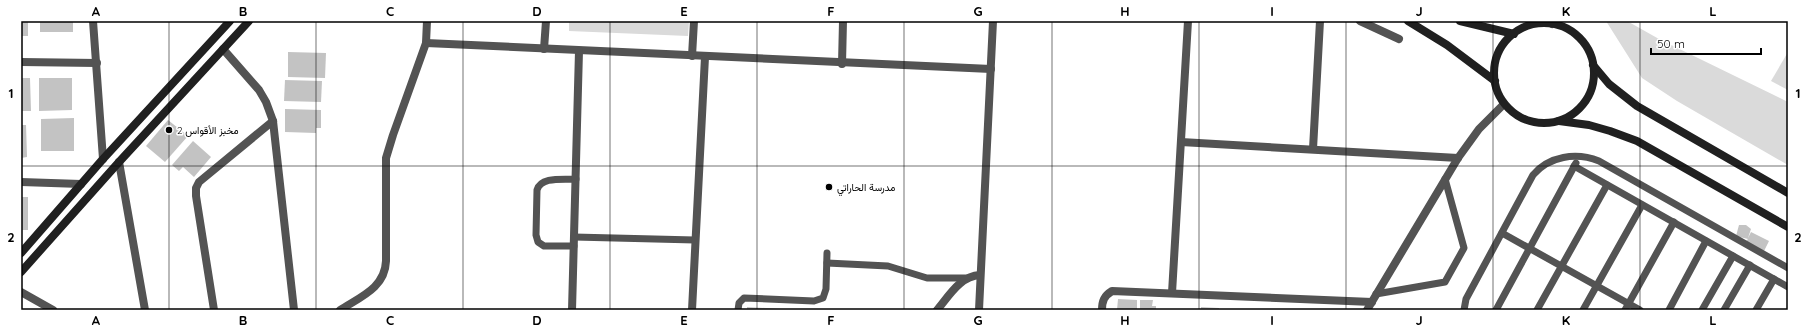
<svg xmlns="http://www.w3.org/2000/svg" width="1809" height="331" font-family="Quicksand,Vazirmatn,sans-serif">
  <rect width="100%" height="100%" fill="#fff"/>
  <g fill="#dadada">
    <polygon points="569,21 689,21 688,36 569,31"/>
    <polygon points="1606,21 1627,21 1659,39 1788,102 1788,165 1677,101 1642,78"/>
    <polygon points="1788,52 1788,90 1771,81"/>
  </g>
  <g fill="#c3c3c3">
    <rect x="21" y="21" width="7" height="15"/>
    <rect x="40" y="21" width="33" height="11"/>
    <polygon points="288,52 326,53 325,78 288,77"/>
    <polygon points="21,78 30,78 31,111 21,111"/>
    <polygon points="39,78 72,78 72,110 39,111"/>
    <polygon points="285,80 322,81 321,102 284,101"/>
    <polygon points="285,109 321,110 321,128 316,128 316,133 285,132"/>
    <polygon points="74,118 74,151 41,151 41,119"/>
    <polygon points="168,120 188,136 165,162 146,146"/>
    <polygon points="21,125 26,125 27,157 21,158"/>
    <polygon points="193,141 211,157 194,177 183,167 179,171 172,165"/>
    <rect x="21" y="197" width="7" height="33"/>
    <polygon points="1739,225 1746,225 1751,229 1748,238 1751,232 1769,241 1764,251 1746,241 1748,239 1736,236"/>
    <polygon points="1118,299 1137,300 1137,310 1117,310"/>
    <polygon points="1140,300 1153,300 1152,306 1156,306 1156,310 1140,310"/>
    <polygon points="747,307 782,309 782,310 747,310"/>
    <polygon points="1201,307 1219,308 1219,310 1201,310"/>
  </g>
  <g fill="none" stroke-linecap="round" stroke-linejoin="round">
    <g stroke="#535353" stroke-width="7">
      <polyline points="1574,166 1788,287"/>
      <polyline points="1502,233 1640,310"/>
      <polyline points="574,237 695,240"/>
      <path d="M 574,246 L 544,246 L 538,242 L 536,235 L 537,190 C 541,176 564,180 576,179"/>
      <polyline points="827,263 888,266 927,278 968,278"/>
      <polyline points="1376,294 1445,282 1464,248 1445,179"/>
      <polyline points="738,310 739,303 744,298 814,301 823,298 826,289 827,253"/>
      <path d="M 1464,310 L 1466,299 L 1533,175 C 1549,156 1576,152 1599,161 L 1788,268"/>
      <polyline points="1496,310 1576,163"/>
      <polyline points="1537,310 1607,185"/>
      <polyline points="1583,310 1642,205"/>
      <polyline points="1625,310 1674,222"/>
      <polyline points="1669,310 1706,241"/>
      <polyline points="1702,310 1733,256"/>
      <polyline points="1724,310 1750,265"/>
      <polyline points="1756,310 1774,279"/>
    </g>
    <g stroke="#535353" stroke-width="8">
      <polyline points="93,21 103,159"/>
      <polyline points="1360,21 1399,39"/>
      <polyline points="1552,24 1554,21"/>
      <polyline points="426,43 991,69"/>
      <polyline points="223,49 259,90 266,102 273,121 294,310"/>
      <polyline points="544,49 546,21"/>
      <polyline points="692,56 694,21"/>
      <polyline points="21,62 97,63"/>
      <polyline points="842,64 843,21"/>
      <polyline points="1181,142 1458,158"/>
      <polyline points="1313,149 1320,21"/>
      <polyline points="119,162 145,310"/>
      <polyline points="21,182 81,184"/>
      <polyline points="21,292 53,310"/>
      <polyline points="1172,293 1188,21"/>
      <polyline points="214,310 196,196 196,188 199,182 273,121"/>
      <path d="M 340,310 C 360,297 385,288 386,261 L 386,158 L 393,135 L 426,43 L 427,21"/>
      <polyline points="572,310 579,51"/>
      <polyline points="692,310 705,57"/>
      <path d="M 937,310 C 949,296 960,276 980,275"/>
      <polyline points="979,310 993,21"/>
      <path d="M 1102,310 C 1102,301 1104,296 1112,291 L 1372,302"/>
      <polyline points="1367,310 1458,158 1479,129 1504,104"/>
    </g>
    <g stroke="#202020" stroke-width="8">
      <polyline points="1408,21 1447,45 1495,81"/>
      <polyline points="1460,21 1514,34"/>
      <circle cx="1544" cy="73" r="50"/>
      <polyline points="1593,65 1609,84 1637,106 1788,193"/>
      <polyline points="1559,121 1589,125 1610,131 1637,141 1788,227"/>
      <polyline points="21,253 103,159 230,21"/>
      <polyline points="21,272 119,162 249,21"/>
    </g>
  </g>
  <path fill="none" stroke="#000" stroke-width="1" stroke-opacity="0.55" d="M 169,21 L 169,310M 316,21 L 316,310M 463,21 L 463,310M 610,21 L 610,310M 757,21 L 757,310M 904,21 L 904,310M 1052,21 L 1052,310M 1199,21 L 1199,310M 1346,21 L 1346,310M 1493,21 L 1493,310M 1640,21 L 1640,310M 21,166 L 1788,166"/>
  <g fill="#000" stroke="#fff" stroke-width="1.5">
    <circle cx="169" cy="130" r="4"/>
    <circle cx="829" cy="187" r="4"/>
  </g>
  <g text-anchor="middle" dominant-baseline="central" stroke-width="3" stroke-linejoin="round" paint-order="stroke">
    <g font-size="10" fill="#000" stroke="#fff" text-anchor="start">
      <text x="177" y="130">مخبز الأقواس 2</text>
      <text x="837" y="187">مدرسة الحاراتي</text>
    </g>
  </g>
  <rect width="1809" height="331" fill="none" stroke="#ffffff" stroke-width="44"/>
  <path d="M1651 48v6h110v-6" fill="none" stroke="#000000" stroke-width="2"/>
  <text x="1657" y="48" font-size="12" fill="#000000" stroke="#ffffff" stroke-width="3" paint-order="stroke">50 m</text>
  <rect x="22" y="22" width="1765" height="287" fill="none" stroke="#000" stroke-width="1.5"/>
  <g font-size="13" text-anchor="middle" font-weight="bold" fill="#000">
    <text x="96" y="16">A</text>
    <text x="243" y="16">B</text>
    <text x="390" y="16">C</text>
    <text x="537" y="16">D</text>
    <text x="684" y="16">E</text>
    <text x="831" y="16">F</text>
    <text x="978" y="16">G</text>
    <text x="1125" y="16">H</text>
    <text x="1272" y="16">I</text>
    <text x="1419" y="16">J</text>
    <text x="1566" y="16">K</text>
    <text x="1713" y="16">L</text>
    <text x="11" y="98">1</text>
    <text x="1798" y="98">1</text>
    <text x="11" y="242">2</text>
    <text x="1798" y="242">2</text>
    <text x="96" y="325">A</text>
    <text x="243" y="325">B</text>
    <text x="390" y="325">C</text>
    <text x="537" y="325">D</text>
    <text x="684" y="325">E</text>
    <text x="831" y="325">F</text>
    <text x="978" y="325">G</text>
    <text x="1125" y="325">H</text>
    <text x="1272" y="325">I</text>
    <text x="1419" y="325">J</text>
    <text x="1566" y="325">K</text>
    <text x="1713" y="325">L</text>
  </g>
</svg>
